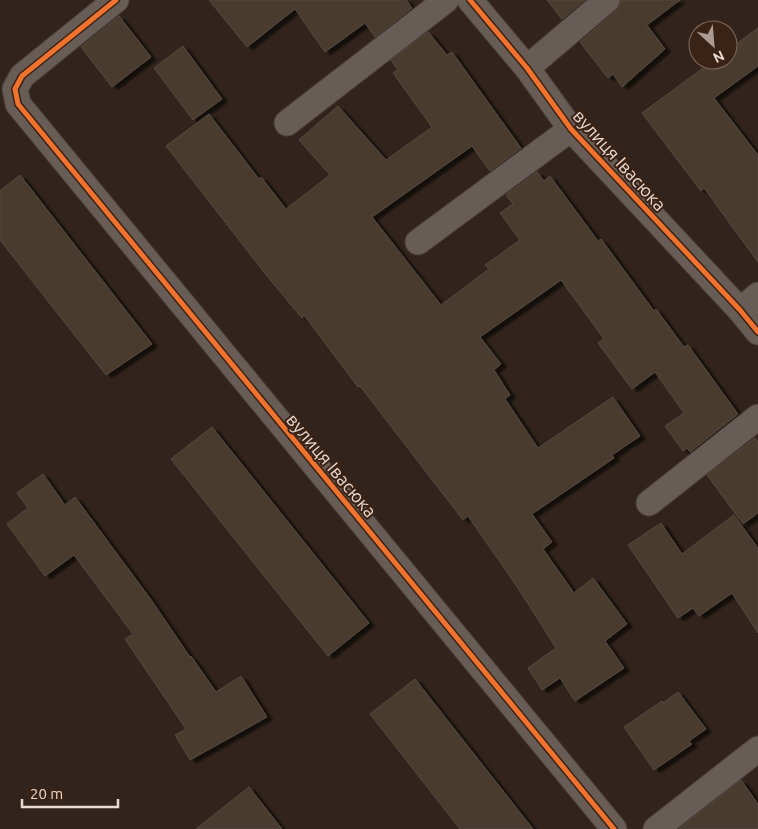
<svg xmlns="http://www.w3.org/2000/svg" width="758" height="829" font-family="Ubuntu,sans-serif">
  <defs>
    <filter id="shadow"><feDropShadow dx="5.5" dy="3" stdDeviation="1" flood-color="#0009"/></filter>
  </defs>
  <rect width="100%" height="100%" fill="#32241c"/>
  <g fill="#483b2d" stroke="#554b42" filter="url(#shadow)">
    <polygon points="209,0 406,0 412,8 375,37 365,23 325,52 295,9 247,47"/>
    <polygon points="547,0 585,0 562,19"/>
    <polygon points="621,0 680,0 647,25 665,49 622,87 613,74 608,78 580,42 616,11 620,5"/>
    <polygon points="119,16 151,57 112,87 81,47"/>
    <polygon points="758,28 758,66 714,98 758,155 758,262 704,188 701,191 642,113 714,60 728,60 728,50"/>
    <polygon points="428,32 447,55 452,52 521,148 490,171 472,146 372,217 441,305 489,269 485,265 520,240 500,213 513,204 506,195 537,172 544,181 550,176 598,241 601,239 654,311 656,309 684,347 688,345 738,414 690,452 687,448 683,451 665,426 684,413 655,372 632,389 598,343 604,339 561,280 480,337 501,364 494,370 510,395 505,399 538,448 613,397 640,436 612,455 614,458 532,514 552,542 543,549 574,593 593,578 627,624 605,641 624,668 575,701 560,678 542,690 528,668 556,648 518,588 468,516 463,520 360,386 358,387 304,315 302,318 267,276 166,146 209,114 259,179 261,177 286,209 330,175 299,140 338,106 386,160 432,127 393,73 398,70 391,60"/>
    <polygon points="183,46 222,99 193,120 154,68"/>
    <polygon points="20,175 152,344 106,375 0,240 0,191"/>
    <polygon points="212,427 369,623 328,656 171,459"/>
    <polygon points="755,438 758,442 758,513 743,524 707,475"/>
    <polygon points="43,474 65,505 75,497 152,601 190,657 191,656 216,692 241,676 267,717 190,760 175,735 186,729 125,639 133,634 74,555 45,576 7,524 28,508 17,493"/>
    <polygon points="734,515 758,548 758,633 732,593 699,616 693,608 678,618 628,545 661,523 682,554"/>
    <polygon points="415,679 533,829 460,829 370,714"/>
    <polygon points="678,692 706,729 689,741 692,744 654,770 624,727 662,701 663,703"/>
    <polygon points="741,780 758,804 758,829 679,829"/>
    <polygon points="249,787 282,829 196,829"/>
  </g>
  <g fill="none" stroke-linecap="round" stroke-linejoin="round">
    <defs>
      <g id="minor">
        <polyline points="116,0 22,76 15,89 18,104 614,829"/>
        <polyline points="470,0 527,68 571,129 740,310 758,332"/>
        <polyline points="527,68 607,0"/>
        <polyline points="287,123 446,0"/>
        <polyline points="418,242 571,129"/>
        <polyline points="740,310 758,295"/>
        <polyline points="649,503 758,417"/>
        <polyline points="656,829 758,749"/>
      </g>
    </defs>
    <use href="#minor" stroke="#4b3f39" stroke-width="27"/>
    <use href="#minor" stroke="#675c56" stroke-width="25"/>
    <defs>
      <g id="cycleway">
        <polyline points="116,0 22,76 15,89 18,104 614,829"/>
        <polyline points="470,0 527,68 571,129 740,310 758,332"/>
      </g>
    </defs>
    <use href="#cycleway" stroke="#3a2214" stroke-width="8"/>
    <use href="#cycleway" stroke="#ef722f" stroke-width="5"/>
  </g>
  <g text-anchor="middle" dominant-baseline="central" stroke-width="4" stroke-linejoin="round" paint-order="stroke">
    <g font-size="18" fill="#ead9d0" stroke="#3a2214">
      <text transform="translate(620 160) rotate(48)">вулиця Івасюка</text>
      <text transform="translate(332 465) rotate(50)">вулиця Івасюка</text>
    </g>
  </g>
  <g transform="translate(713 45) rotate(154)"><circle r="24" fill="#3a2214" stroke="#806b5f"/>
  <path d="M0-4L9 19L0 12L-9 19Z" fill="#aa9a91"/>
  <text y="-8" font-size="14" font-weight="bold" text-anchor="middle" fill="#ead9d0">N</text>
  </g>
  <path d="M22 799v8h96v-8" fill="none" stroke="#ead9d0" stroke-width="2.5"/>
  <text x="30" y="799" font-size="15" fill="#ead9d0" stroke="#3a2214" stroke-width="4" paint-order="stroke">20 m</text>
</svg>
